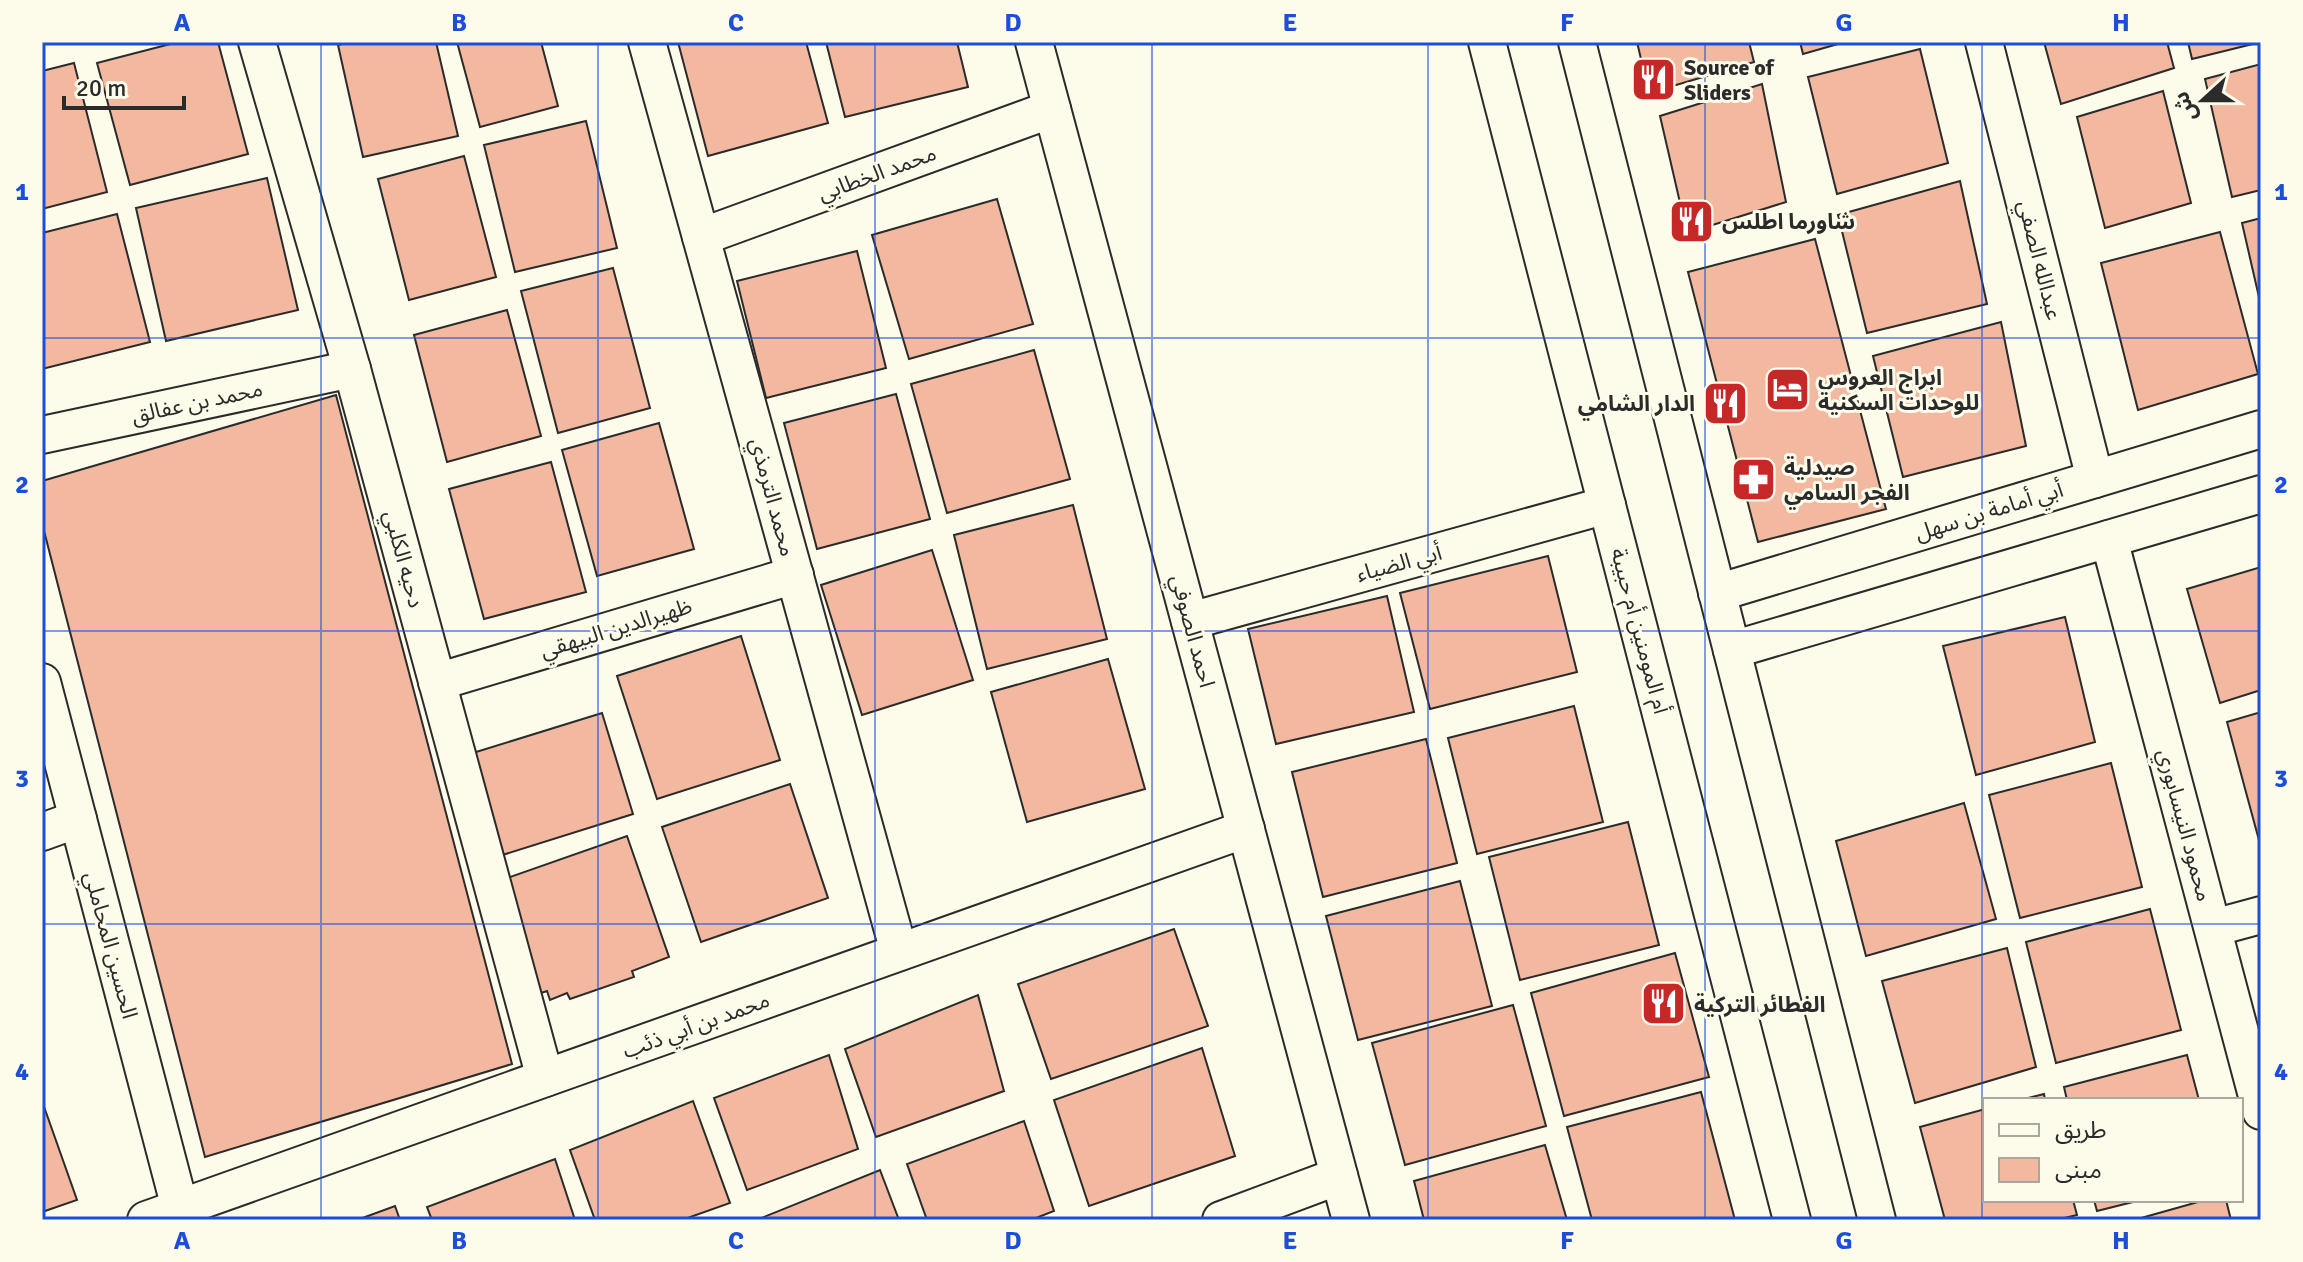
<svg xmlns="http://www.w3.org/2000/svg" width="2303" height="1262" font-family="Signika,'Noto Sans Arabic',sans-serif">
  <rect width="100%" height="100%" fill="#fdfbea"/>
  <g fill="#f2b8a0" stroke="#2b2b2b" stroke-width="2">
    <polygon points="178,42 218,42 248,154 130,185 97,63"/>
    <polygon points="350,42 436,42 458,136 363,157 338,45"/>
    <polygon points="457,42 541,42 558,106 480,127"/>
    <polygon points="678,42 806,42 828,123 708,156"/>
    <polygon points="826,42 957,42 968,87 845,117"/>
    <polygon points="1637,42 1749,42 1754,62 1649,93"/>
    <polygon points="1800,42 1845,42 1803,54"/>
    <polygon points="2044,42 2167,42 2174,68 2061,104"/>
    <polygon points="2188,42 2261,42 2192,59"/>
    <polygon points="1920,49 1948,163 1837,194 1808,77"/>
    <polygon points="74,63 107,192 42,209 42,71"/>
    <polygon points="2261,64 2261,190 2232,197 2205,79"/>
    <polygon points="1762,84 1786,202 1687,233 1660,116"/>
    <polygon points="2163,91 2191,203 2105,228 2077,117"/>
    <polygon points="586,121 617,248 515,272 484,145"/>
    <polygon points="464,156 496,277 409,300 378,179"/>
    <polygon points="267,178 298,310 166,341 136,208"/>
    <polygon points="1960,181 1987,304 1867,333 1838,215"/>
    <polygon points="997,199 1033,324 909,359 872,235"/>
    <polygon points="117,214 150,342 42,369 42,233"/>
    <polygon points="2261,218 2261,306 2242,223"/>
    <polygon points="2220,232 2258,374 2138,410 2101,263"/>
    <polygon points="1815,239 1886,509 1758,542 1688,272"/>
    <polygon points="857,251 886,368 766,398 737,281"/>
    <polygon points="613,268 650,408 558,433 521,291"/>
    <polygon points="507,310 541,436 447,462 414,335"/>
    <polygon points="2001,322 2026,446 1903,477 1873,356"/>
    <polygon points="1034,350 1070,479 947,513 911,384"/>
    <polygon points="896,394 930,519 817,549 784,423"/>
    <polygon points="336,395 512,1064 205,1157 42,523 42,481"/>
    <polygon points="659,423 694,549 597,576 562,450"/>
    <polygon points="551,462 586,592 484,619 449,489"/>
    <polygon points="1073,505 1107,639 987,669 954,535"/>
    <polygon points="932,550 973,680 862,715 821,585"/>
    <polygon points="1548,556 1577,672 1430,709 1400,593"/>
    <polygon points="2261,567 2261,690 2220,703 2187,589"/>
    <polygon points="1387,596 1414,712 1276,744 1248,629"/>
    <polygon points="2065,617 2095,742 1976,775 1943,646"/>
    <polygon points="741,636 780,760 657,799 617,676"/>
    <polygon points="1108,659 1145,789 1027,822 991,692"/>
    <polygon points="1574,706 1603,822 1477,854 1448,738"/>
    <polygon points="2261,712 2261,844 2260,844 2227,722"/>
    <polygon points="602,713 633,814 493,858 460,757"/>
    <polygon points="1426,739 1457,863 1323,897 1292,772"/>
    <polygon points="2111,763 2142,887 2020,918 1989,795"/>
    <polygon points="790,784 828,898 701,942 662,827"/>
    <polygon points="1964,803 1996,919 1866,956 1836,841"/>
    <polygon points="1628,822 1659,945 1520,980 1489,857"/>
    <polygon points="627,836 669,957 632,971 634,977 570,999 567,993 550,1000 547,991 532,996 493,883"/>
    <polygon points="1460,881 1492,1006 1358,1040 1326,916"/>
    <polygon points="2150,909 2181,1030 2056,1063 2026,942"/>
    <polygon points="1174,929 1208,1026 1051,1079 1018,984"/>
    <polygon points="2007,948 2036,1067 1915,1103 1882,981"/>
    <polygon points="1675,953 1709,1077 1564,1116 1531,993"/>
    <polygon points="978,995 1004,1091 876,1137 845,1049"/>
    <polygon points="1513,1005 1546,1126 1405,1165 1372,1043"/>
    <polygon points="1202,1048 1235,1156 1089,1206 1054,1100"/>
    <polygon points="829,1055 858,1149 747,1190 714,1098"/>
    <polygon points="2187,1055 2199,1100 2067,1100 2064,1087"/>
    <polygon points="1701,1092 1735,1220 1592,1220 1567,1127"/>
    <polygon points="2044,1094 2045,1100 2020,1100"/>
    <polygon points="42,1101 77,1200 42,1212"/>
    <polygon points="693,1101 730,1203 682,1220 595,1220 570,1150"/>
    <polygon points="1985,1109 1985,1200 2073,1200 2077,1215 2056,1220 1945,1220 1920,1127"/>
    <polygon points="1024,1121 1054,1211 1031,1220 927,1220 907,1164"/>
    <polygon points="1545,1145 1567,1220 1424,1220 1414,1181"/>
    <polygon points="555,1159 575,1220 432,1220 427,1207"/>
    <polygon points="880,1170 899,1220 759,1220 759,1219"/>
    <polygon points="2094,1200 2141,1200 2097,1211"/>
    <polygon points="2205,1200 2226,1200 2231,1220 2134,1220"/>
    <polygon points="395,1206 400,1220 357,1220"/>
  </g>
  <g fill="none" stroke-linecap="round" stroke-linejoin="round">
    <defs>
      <g id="street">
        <polyline points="257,42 352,369 545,1078"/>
        <polyline points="647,42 899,952"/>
        <polyline points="1034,42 1351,1220"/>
        <polyline points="1487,42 1792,1220"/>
        <polyline points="1577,42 1877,1220"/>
        <polyline points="1984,42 2095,479"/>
        <polyline points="701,237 1052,109"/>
        <polyline points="42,435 352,369"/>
        <polyline points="2109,539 2261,1111"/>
        <polyline points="1717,593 2261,429"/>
        <polyline points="1190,621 1607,505"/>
        <polyline points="1732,650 2261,494"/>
        <polyline points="42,682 180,1208"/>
        <polyline points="437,682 795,575"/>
        <polyline points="42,832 78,819"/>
        <polyline points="2213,928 2261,915"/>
        <polyline points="146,1220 1246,829"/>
        <polyline points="1221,1220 1339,1176"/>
      </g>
    </defs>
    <use href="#street" stroke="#2b2b2b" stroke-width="40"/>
    <use href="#street" stroke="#fdfbea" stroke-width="36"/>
  </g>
  <path fill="none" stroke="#1d4ed8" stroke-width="2" stroke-opacity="0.55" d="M 321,42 L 321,1220M 598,42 L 598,1220M 875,42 L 875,1220M 1152,42 L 1152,1220M 1428,42 L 1428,1220M 1705,42 L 1705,1220M 1982,42 L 1982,1220M 42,338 L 2261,338M 42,631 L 2261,631M 42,924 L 2261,924"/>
  <defs>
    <symbol id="restaurant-square" viewBox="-11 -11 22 22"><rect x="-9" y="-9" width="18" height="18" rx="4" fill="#c62828" stroke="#fdfbea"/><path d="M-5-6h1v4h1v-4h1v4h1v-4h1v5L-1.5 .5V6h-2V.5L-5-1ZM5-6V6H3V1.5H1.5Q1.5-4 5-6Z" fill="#fff"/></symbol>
    <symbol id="hotel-square" viewBox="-11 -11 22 22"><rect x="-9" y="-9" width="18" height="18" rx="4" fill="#c62828" stroke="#fdfbea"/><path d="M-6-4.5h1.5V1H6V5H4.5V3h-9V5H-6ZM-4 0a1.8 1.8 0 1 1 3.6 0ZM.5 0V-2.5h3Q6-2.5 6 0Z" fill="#fff"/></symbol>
    <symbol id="pharmacy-square" viewBox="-11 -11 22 22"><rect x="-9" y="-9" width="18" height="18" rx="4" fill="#c62828" stroke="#fdfbea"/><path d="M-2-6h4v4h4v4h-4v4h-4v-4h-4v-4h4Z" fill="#fff"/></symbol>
  </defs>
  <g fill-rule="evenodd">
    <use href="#restaurant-square" x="1628" y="54" width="51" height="51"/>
    <use href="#restaurant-square" x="1666" y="196" width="51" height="51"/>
    <use href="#hotel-square" x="1762" y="364" width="51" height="51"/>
    <use href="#restaurant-square" x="1700" y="378" width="51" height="51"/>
    <use href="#pharmacy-square" x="1728" y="454" width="51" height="51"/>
    <use href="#restaurant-square" x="1638" y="978" width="51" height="51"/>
  </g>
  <g text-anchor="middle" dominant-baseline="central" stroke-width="6" stroke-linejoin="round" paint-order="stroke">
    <g font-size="22" font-weight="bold" fill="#2b2b2b" stroke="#fdfbea" text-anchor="start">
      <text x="1684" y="67">Source of<tspan x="1684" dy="25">Sliders</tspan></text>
      <text x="1722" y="221">شاورما اطلس</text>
      <text x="1818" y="377">ابراج العروس<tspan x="1818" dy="25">للوحدات السكنية</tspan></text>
      <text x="1695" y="403" text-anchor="end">الدار الشامي</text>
      <text x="1784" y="467">صيدلية<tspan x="1784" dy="25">الفجر السامي</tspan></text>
      <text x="1694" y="1004">الفطائر التركية</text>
    </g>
    <g font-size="22" fill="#2b2b2b" stroke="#fdfbea">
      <text transform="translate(877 173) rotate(-20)">محمد الخطابي</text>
      <text transform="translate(2040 260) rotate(76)">عبدالله الصفي</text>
      <text transform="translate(197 402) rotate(-12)">محمد بن عفالق</text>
      <text transform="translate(773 497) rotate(75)">محمد الترمذي</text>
      <text transform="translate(1989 511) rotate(-17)">أبي أمامة بن سهل</text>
      <text transform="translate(404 559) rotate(75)">دحيه الكلبي</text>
      <text transform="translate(1399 563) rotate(-15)">أبي الضياء</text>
      <text transform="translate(616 628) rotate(-17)">ظهيرالدين البيهقي</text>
      <text transform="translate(1193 631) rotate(75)">احمد الصوفي</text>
      <text transform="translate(1640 631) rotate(75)">أم المومنين أم حبيبة</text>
      <text transform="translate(2185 825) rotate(75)">محمود النيسابوري</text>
      <text transform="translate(111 945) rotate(75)">الحسين المحاملي</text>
      <text transform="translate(696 1025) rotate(-20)">محمد بن أبي ذئب</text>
    </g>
  </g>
  <rect width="2303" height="1262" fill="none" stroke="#fdfbea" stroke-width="88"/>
  <rect x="1983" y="1098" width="260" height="104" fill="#fdfbea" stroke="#a9a89e" stroke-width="2"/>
  <rect x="1999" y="1124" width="40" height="12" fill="#fdfbea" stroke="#a9a89e" stroke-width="2"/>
  <text x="2055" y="1138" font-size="24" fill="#2b2b2b">طريق</text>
  <rect x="1999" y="1158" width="40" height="24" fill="#f2b8a0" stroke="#a9a89e" stroke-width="2"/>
  <text x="2055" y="1178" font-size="24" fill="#2b2b2b">مبنى</text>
  <g transform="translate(2203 100) rotate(249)" stroke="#fdfbea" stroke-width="6" paint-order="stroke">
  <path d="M0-6L14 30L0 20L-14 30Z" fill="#2b2b2b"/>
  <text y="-12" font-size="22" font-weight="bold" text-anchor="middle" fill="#2b2b2b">ش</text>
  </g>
  <path d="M64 96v12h120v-12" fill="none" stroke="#2b2b2b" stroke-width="4"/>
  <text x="76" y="96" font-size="24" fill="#2b2b2b" stroke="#fdfbea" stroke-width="6" paint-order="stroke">20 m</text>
  <rect x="44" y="44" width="2215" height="1174" fill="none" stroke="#1d4ed8" stroke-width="3"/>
  <g font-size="26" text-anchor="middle" font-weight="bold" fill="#1d4ed8">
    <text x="182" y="31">A</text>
    <text x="459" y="31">B</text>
    <text x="736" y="31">C</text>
    <text x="1013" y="31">D</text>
    <text x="1290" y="31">E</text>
    <text x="1567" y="31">F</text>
    <text x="1844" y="31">G</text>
    <text x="2121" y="31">H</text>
    <text x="22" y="200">1</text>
    <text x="2281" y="200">1</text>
    <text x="22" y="493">2</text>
    <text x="2281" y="493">2</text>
    <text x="22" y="787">3</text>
    <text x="2281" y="787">3</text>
    <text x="22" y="1080">4</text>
    <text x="2281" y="1080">4</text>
    <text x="182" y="1249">A</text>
    <text x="459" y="1249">B</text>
    <text x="736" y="1249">C</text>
    <text x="1013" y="1249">D</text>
    <text x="1290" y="1249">E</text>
    <text x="1567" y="1249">F</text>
    <text x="1844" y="1249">G</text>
    <text x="2121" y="1249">H</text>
  </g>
</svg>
